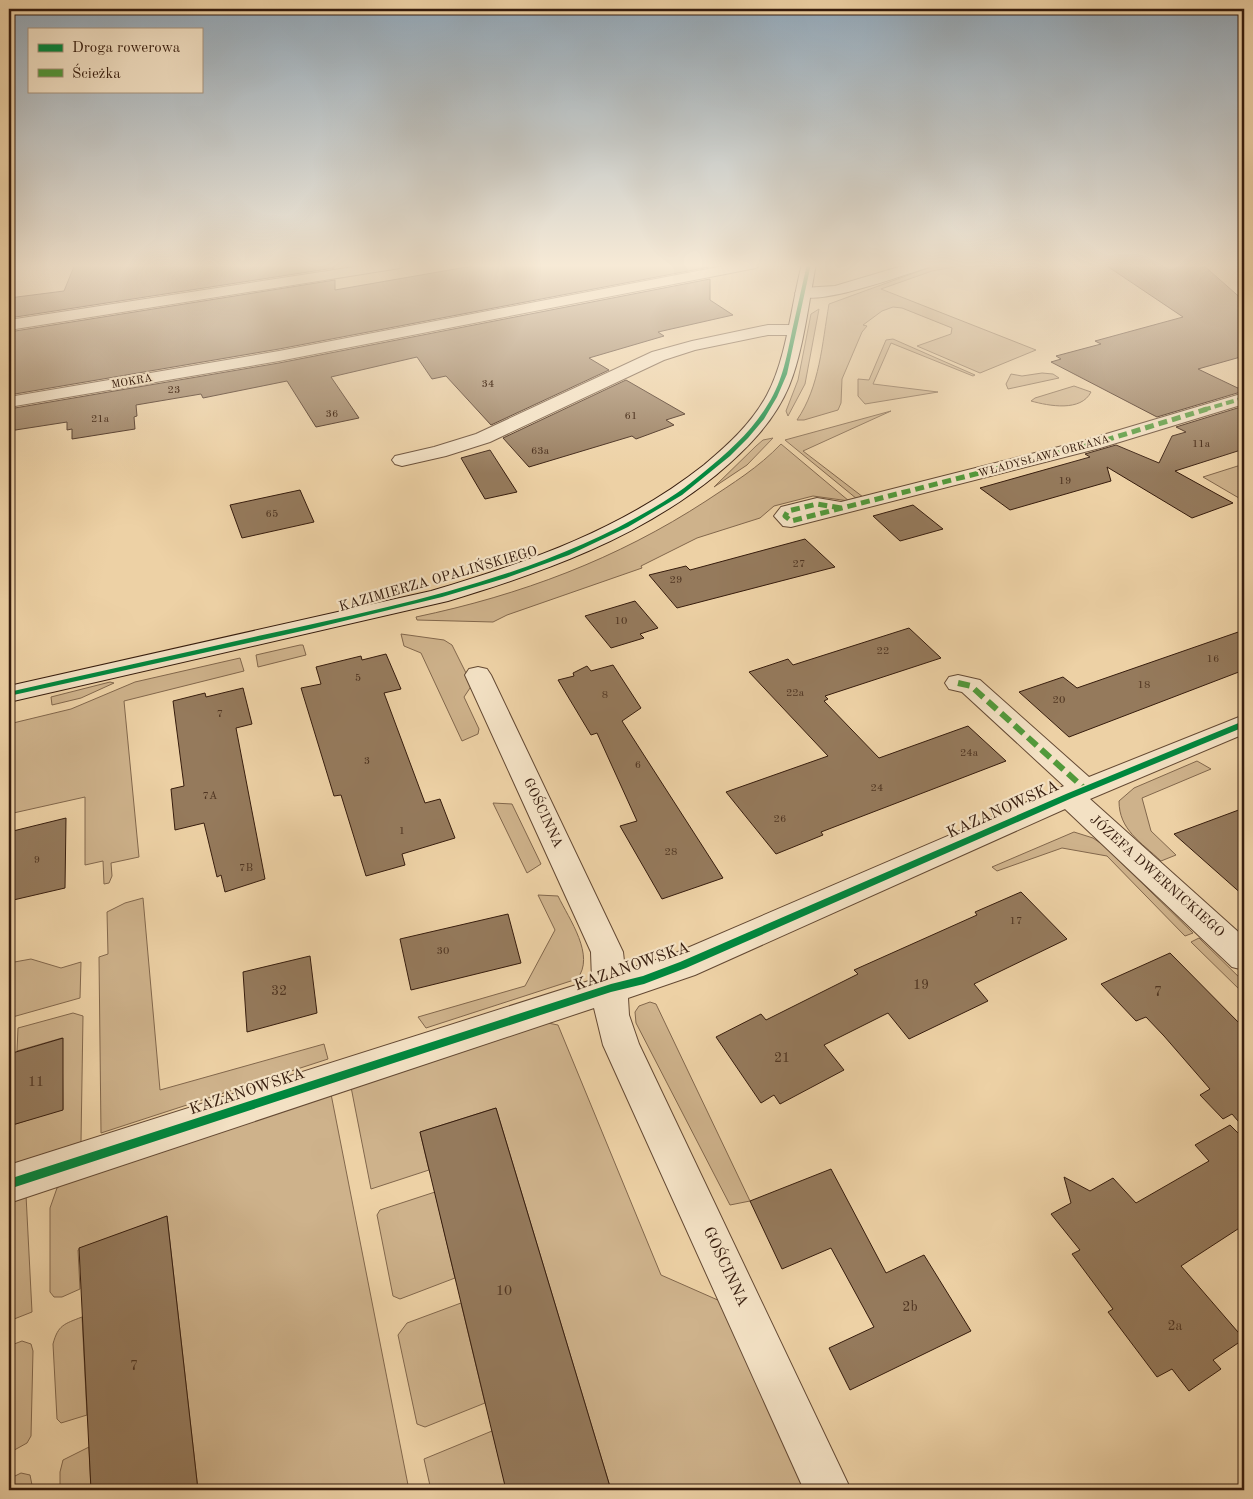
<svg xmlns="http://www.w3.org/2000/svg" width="1253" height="1499" font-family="'Old Standard TT',serif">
  <rect width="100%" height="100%" fill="#edd1a5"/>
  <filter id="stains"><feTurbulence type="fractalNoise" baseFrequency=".004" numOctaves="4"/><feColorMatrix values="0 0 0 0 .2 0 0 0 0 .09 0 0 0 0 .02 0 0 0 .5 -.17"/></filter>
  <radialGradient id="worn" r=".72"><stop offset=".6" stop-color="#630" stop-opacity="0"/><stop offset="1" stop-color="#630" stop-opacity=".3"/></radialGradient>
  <g fill="#ceb28b" stroke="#82674c">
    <path d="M 951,264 L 971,264 L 932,271 L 881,289 L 1036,350 L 980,373 L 917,346 L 951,334 L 952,328 L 902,308 L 893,307 L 882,311 L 863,325 L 867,326 L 862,332 L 842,379 L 841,403 L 838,410 L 804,420 L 797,420 C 820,386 822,344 829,304 L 925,269 Z"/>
    <polygon points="819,309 805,384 788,416 786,411 798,380 811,314"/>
    <polygon points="893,339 975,375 973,376 891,343 873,384 938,392 865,404 858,396 858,379 869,380 886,340"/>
    <polygon points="1042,373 1053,374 1059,378 1008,389 1006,384 1011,374 1022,376"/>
    <path d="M 1074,386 L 1091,392 C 1081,412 1049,406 1031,401 L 1035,398 Z"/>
    <polygon points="891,411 803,451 863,497 857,499 785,440"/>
    <polygon points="773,438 747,465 714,487 756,446 763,440"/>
    <path d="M 781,444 L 849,501 L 813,496 L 774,506 L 760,518 L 697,538 L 641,566 L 642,568 L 507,615 L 493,622 L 417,620 L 416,617 C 521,595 617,559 706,501 C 733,483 758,468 781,444 Z"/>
    <polygon points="1244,464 1244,501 1203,477"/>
    <polygon points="401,634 444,640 452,645 472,685 464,697 479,729 478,734 462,741 421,653 404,646"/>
    <polygon points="300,645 303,645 306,655 258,667 256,655"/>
    <polygon points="240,658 244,671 124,701 139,857 111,863 112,876 109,883 104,884 103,861 85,865 85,797 9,814 9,724 71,709 135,682"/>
    <polygon points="110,682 114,683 81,698 52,705 51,697"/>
    <path d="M 1197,761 L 1211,769 L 1142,798 L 1151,831 L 1176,855 L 1161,861 C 1141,842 1119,830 1119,801 L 1134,788 Z"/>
    <polygon points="493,803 512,804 541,864 527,873"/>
    <polygon points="1074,832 1093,838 1103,845 1193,933 1185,936 1107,856 1062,848 997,871 992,867"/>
    <path d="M 538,895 L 558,896 C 569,919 596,956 577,979 L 426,1028 L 418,1017 L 525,986 L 555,930 Z"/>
    <polygon points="143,898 160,1090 324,1044 328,1059 101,1133 99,957 108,954 107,912 125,903"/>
    <polygon points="1199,938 1244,982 1244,991 1242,992 1191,942"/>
    <polygon points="31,959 61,968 81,962 80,998 9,1018 9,963"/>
    <polygon points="650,1002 656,1004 750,1201 730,1205 636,1023 635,1012 639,1006"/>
    <polygon points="73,1013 83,1016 81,1142 9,1165 9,1126 63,1109 62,1038 17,1051 18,1028"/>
    <polygon points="548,1023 558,1025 661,1275 720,1301 805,1490 611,1490 496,1108 420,1132 429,1170 371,1189 351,1087"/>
    <polygon points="331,1094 409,1490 198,1490 167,1216 78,1250 80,1289 62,1297 54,1297 50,1292 50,1208 57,1188 73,1177"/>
    <polygon points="435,1192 455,1278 400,1299 393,1296 377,1215 380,1210"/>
    <polygon points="26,1195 32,1312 9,1321 9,1202"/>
    <polygon points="461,1303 485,1403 425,1427 417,1424 398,1335 407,1323"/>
    <path d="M 82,1317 L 87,1415 L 61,1423 L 57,1419 L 53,1344 C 58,1325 64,1324 82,1317 Z"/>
    <polygon points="22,1341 31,1344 33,1351 31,1436 27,1443 9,1453 9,1346"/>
    <polygon points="492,1431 507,1490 431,1490 424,1459"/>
    <polygon points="89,1447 91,1490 60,1490 60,1472 63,1460"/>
    <polygon points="21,1473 30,1475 33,1490 9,1490 9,1479"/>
  </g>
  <g fill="#957a5c" stroke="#361c0d">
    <polygon points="75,264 333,264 334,268 9,318 9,298 64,291"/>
    <polygon points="484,264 709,264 709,267 279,349 9,395 9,332 335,280 335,290"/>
    <polygon points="1104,264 1202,264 1244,301 1244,356 1198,369 1244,391 1157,417 1051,362 1061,359 1056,356 1101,344 1095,341 1183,317"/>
    <polygon points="710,279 710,300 733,315 658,332 664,336 589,358 609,370 491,425 446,376 432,379 417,357 331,377 359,418 316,427 287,381 203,398 201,394 136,405 137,416 134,417 135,429 72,439 72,429 67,430 67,422 9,431 9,409 279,363"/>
    <polygon points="626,380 685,414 666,420 674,425 636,439 632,436 529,467 503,438"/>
    <polygon points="1244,406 1244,449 1175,471 1233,503 1192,518 1107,467 1111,481 1010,510 980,488 1090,457 1085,454 1116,445 1159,463 1172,436 1186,432 1176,427"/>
    <polygon points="490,450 517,492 485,499 461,458"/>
    <polygon points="300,490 314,522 242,538 230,505"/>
    <polygon points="913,505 943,529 900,541 873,516"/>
    <polygon points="805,539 835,567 677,608 649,575 686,566 690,570"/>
    <polygon points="635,601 658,628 640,634 644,638 611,648 585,616"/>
    <polygon points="909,628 941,658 825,696 828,699 824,701 879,758 968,726 1006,761 821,832 823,835 776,854 726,792 828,756 749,672 788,659 793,665"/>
    <polygon points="1244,630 1244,670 1069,737 1019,692 1063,677 1077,688"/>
    <polygon points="386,654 401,689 384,693 425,803 440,799 455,838 402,854 405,865 366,876 341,795 334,796 301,688 321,684 316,667 361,656 362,660"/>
    <polygon points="613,665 641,708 622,721 723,878 662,899 620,826 637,821 597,733 591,735 558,680 574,676 573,673 587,666 591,671"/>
    <polygon points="243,688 252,724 236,728 265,879 225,892 221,875 217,877 204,823 175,830 171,789 184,786 173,701 205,693 206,697"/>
    <polygon points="1244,808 1244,896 1174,834"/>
    <polygon points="66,818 65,888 9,901 9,832"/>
    <polygon points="1021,892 1067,939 974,984 988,1001 909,1039 888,1013 824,1045 844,1070 780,1104 774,1095 761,1103 716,1037 761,1014 766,1020 858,974 854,970 977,915 975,912"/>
    <polygon points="508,914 521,963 411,990 400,939"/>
    <polygon points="1170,953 1244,1028 1244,1128 1232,1114 1223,1119 1200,1095 1210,1089 1164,1036 1146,1017 1136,1021 1101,984"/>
    <polygon points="310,956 317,1013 247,1032 243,972"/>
    <polygon points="63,1038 63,1110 9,1126 9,1054"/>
    <polygon points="496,1108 611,1490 506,1490 420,1132"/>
    <polygon points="1230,1125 1244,1139 1244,1225 1181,1266 1244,1339 1213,1360 1221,1369 1189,1391 1172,1369 1157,1377 1108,1312 1113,1309 1072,1254 1080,1250 1051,1214 1071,1203 1064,1177 1090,1191 1113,1178 1136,1203 1209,1161 1195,1145"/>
    <polygon points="831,1169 886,1273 924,1255 971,1331 850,1390 829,1348 874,1327 831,1248 782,1269 750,1201"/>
    <polygon points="167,1216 198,1490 91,1490 79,1248"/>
  </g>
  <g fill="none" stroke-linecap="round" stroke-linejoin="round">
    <defs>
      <g id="street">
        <polygon points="373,264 407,264 400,268 9,330 9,320"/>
        <polygon points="734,264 763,264 756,268 279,361 9,407 9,397 279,351"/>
        <path d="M 909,264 L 931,264 L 929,267 C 909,273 808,311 795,293 L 803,288 L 835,286 Z"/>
        <polygon points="768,325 795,325 803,330 795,335 768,335 695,350 664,360 490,442 446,456 402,466 395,464 392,460 395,456 434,447 476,434 652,352 692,341"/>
        <polygon points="1244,393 1244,404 1100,448 791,527 783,526 774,516 781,507 817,498 841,502 1086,440"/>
        <polygon points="478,667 487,669 491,675 623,952 625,970 671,955 1064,786 962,692 949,689 945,683 949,677 958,675 980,680 1089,777 1244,715 1244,734 1090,799 1244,937 1244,970 1232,967 1065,809 695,975 628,998 629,1015 639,1044 851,1490 804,1490 603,1045 594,1008 9,1203 9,1165 592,980 591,952 465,675 469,669"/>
      </g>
      <path id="secondary" d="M 802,264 L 816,264 C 809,300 803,353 789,386 C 774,422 746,450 716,475 C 637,539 544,572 448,601 L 9,702 L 9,686 L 431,591 C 529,562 623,529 704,465 C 728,445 752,423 767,395 C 787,357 791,306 802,264 Z"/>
    </defs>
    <use href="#street" stroke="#644933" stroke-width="2"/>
    <use href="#secondary" stroke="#361c0d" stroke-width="2"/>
    <use href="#street" fill="#f3e1c4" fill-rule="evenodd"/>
    <use href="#secondary" fill="#f3e1c4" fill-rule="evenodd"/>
    <polyline stroke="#519a3b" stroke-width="4" stroke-dasharray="8 4" stroke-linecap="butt" points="1203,410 1244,398"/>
    <polyline stroke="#519a3b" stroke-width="5" stroke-dasharray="9 5" stroke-linecap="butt" points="841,508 817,504 788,511 785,516 791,521 1093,444 1207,409"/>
    <polyline stroke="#519a3b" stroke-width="6" stroke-dasharray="12 6" stroke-linecap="butt" points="958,683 971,686 1085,789"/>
    <defs>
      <g id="cycleway">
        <path d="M 807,264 L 811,264 L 787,374 L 777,397 L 764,419 L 748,438 L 730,456 L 682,495 L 628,527 L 569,555 L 506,578 L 442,597 L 311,629 L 9,696 L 9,692 C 92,673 175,655 258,636 C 400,605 554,575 677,493 C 686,487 695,479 704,472 C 727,453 749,434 765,409 C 782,384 786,360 792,331 C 797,309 802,286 807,264 Z"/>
        <polygon points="1241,722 1244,722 1244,727 1072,798 686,968 644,984 611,992 9,1189 9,1179 611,984 643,976 680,962 1066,794"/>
      </g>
    </defs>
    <use href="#cycleway" stroke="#f3e1c4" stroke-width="3"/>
    <use href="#cycleway" fill="#00873e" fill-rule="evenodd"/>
  </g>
  <linearGradient id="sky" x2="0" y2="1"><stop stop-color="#91a7b8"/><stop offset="0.56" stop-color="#f7ead6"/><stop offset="1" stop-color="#f7ead6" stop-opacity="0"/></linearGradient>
  <rect width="1253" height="474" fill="url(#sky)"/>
  <g text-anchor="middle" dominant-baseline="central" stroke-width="4.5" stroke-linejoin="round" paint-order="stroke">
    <g font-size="11" fill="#361c0d" stroke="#f3e1c4">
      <text transform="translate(132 382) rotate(-10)">MOKRA</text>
      <text transform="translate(1044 457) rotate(-15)">WŁADYSŁAWA ORKANA</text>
    </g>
    <g font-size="11" fill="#4e3421">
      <text x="488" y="384">34</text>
      <text x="174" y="390">23</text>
      <text x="332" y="414">36</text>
      <text x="631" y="416">61</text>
      <text x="100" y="419">21a</text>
      <text x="1201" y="444">11a</text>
      <text x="540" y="451">63a</text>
      <text x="1065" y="481">19</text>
      <text x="272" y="514">65</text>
      <text x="799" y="564">27</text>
      <text x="676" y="580">29</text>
      <text x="621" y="621">10</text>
      <text x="883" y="651">22</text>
      <text x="1213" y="659">16</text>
      <text x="358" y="678">5</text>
      <text x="1144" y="685">18</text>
      <text x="795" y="693">22a</text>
      <text x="605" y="695">8</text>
      <text x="1059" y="700">20</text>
      <text x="220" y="714">7</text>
      <text x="969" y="753">24a</text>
      <text x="367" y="761">3</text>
      <text x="638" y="765">6</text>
      <text x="877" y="788">24</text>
      <text x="210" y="796">7A</text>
      <text x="780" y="819">26</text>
      <text x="402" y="831">1</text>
      <text x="671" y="852">28</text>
      <text x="37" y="860">9</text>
      <text x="246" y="868">7B</text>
      <text x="1016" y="921">17</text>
      <text x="443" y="951">30</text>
    </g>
    <g font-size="14" fill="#361c0d" stroke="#f3e1c4">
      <text transform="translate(438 579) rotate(-16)">KAZIMIERZA OPALIŃSKIEGO</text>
      <text transform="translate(543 813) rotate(65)">GOŚCINNA</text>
      <text transform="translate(1157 876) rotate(42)">JÓZEFA DWERNICKIEGO</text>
    </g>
    <g font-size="14" fill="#4e3421">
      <text x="921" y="985">19</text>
      <text x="279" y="991">32</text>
      <text x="1158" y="992">7</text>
      <text x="782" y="1058">21</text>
      <text x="36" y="1082">11</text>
      <text x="504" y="1291">10</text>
      <text x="910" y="1307">2b</text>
      <text x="1175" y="1326">2a</text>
      <text x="134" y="1366">7</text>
    </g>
    <g font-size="16" fill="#361c0d" stroke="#f3e1c4">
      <text transform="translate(1003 810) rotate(-24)">KAZANOWSKA</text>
      <text transform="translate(632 967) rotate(-19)">KAZANOWSKA</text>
      <text transform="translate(247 1092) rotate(-18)">KAZANOWSKA</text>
      <text transform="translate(725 1267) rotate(65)">GOŚCINNA</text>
    </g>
  </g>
  <rect width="1253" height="1499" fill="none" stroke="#edd1a5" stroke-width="30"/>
  <rect x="10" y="10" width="1233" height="1479" fill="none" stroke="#361c0d" stroke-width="2.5"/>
  <rect x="15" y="15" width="1223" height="1469" fill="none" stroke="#361c0d"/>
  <rect x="28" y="28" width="175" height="65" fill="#f3e1c4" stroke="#a7927b"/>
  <rect x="38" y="44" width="25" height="8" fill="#00873e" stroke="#a7927b"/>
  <text x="72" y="52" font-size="15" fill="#361c0d">Droga rowerowa</text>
  <rect x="38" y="69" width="25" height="8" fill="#519a3b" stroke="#a7927b"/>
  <text x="72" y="78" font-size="15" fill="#361c0d">Ścieżka</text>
  <rect width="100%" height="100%" filter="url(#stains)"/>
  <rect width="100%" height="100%" fill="url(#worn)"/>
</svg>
